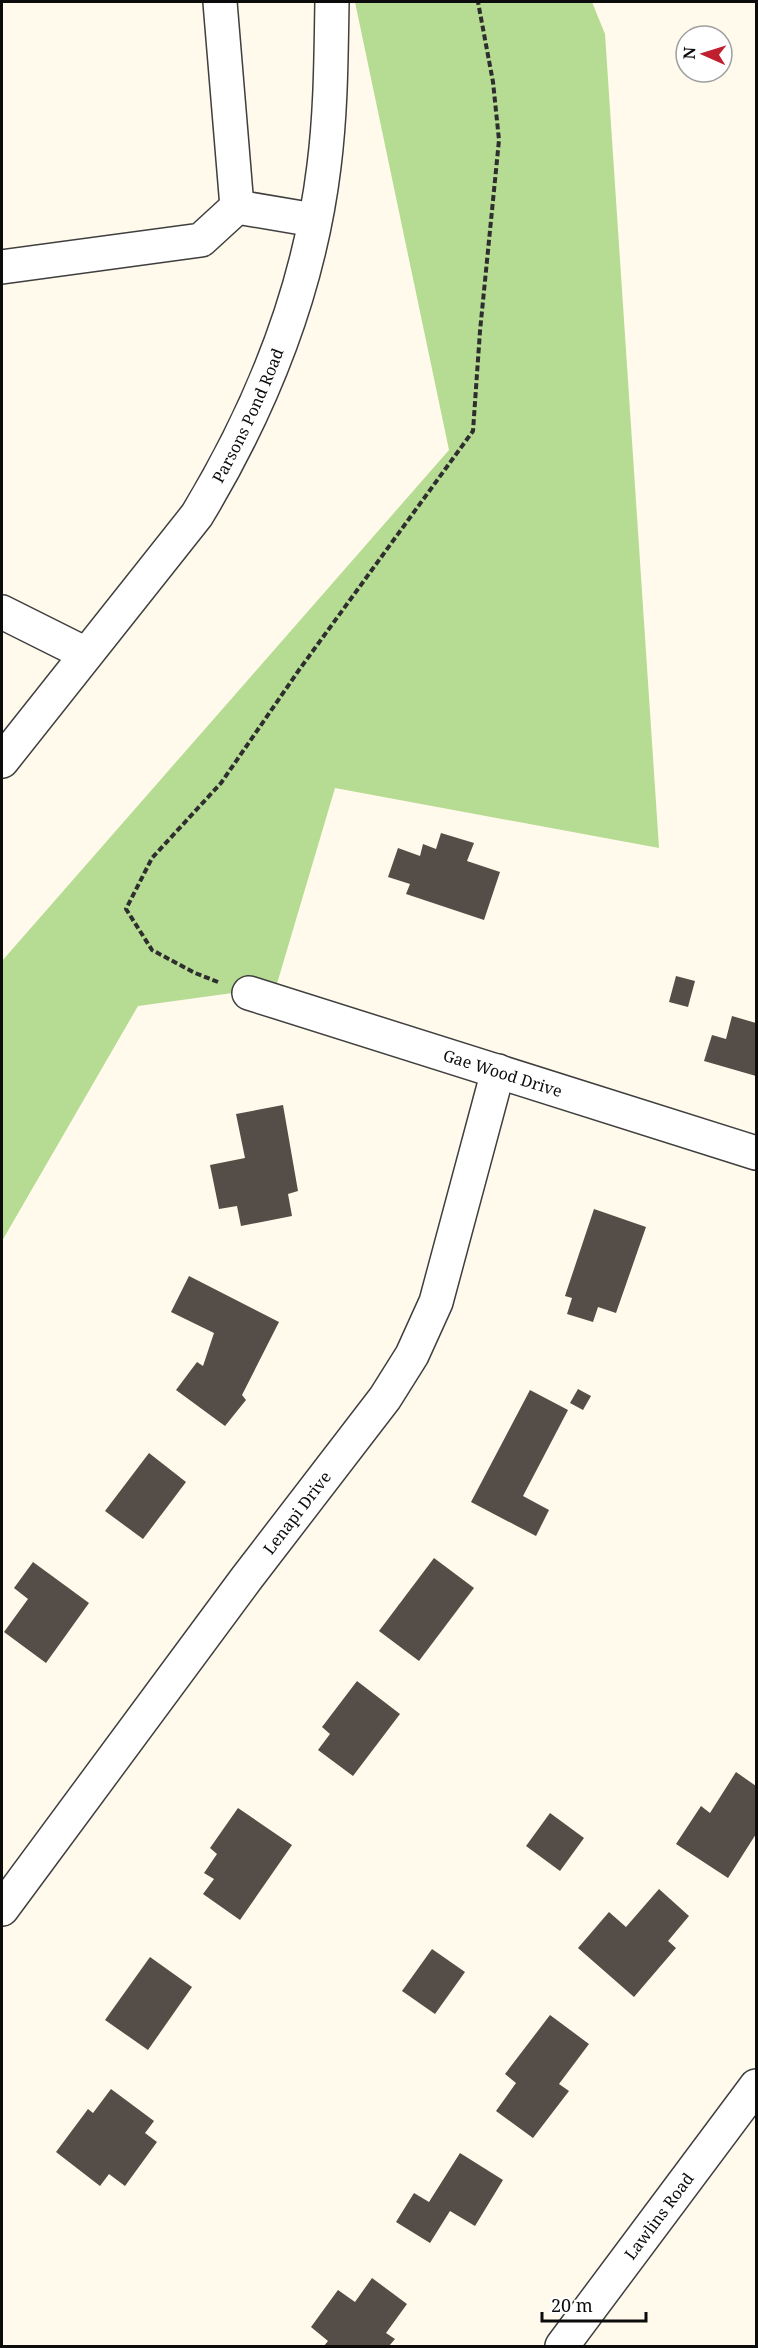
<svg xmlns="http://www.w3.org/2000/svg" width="758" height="2348" font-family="'Noto Serif',serif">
  <rect width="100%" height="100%" fill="#fffaeb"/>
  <polygon fill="#b6db93" points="355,2 592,2 605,34 659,848 335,788 276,987 138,1006 2,1241 2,961 449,450"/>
  <g fill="#554d48">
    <polygon points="441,833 474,843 467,861 500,872 484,920 406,894 410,884 388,877 398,848 420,856 423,844 436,849"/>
    <polygon points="676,976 695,981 688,1007 669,1002"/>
    <polygon points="732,1016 756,1023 756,1076 704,1061 712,1035 726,1039"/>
    <polygon points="283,1105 298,1191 288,1194 292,1216 241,1226 237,1206 219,1209 210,1165 245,1158 236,1114"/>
    <polygon points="594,1209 646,1227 616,1313 598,1307 593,1322 567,1314 572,1298 565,1296"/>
    <polygon points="189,1276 279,1322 242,1395 246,1400 225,1426 176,1390 197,1362 203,1366 214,1333 171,1312"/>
    <polygon points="578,1389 591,1396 583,1410 570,1403"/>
    <polygon points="530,1390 568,1410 523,1496 549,1510 536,1536 471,1502"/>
    <polygon points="149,1453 186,1482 143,1539 105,1511"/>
    <polygon points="434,1558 474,1588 419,1661 379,1631"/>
    <polygon points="33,1562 89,1603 46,1663 4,1632 28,1599 14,1588"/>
    <polygon points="357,1681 400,1714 353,1776 318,1750 330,1734 322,1727"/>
    <polygon points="736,1772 756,1786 756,1834 728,1878 676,1844 701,1806 710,1813"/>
    <polygon points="238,1808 292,1845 240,1920 203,1894 214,1879 204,1873 217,1854 210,1848"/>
    <polygon points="550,1813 584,1838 560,1871 526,1846"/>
    <polygon points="659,1889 689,1916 668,1941 676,1948 634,1997 578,1948 609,1912 626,1927"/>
    <polygon points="432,1949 465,1972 435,2014 402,1991"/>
    <polygon points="150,1957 192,1987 148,2050 105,2020"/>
    <polygon points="550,2015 589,2044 559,2084 569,2091 533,2138 496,2111 516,2083 505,2074"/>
    <polygon points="111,2089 154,2121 145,2133 157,2142 125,2186 109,2174 100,2186 56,2152 88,2109 93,2113"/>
    <polygon points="460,2153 503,2180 475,2226 450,2211 430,2243 396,2222 414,2193 429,2202"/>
    <polygon points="372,2278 407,2304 386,2333 395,2339 389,2346 324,2346 328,2341 311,2327 338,2290 355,2302"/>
  </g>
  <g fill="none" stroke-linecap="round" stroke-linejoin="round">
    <defs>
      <g id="minor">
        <polyline points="220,2 237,207"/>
        <polyline points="237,207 314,220"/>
        <polyline points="2,267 201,240 237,207"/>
        <polyline points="2,612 86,654"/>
        <path id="s1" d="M 2,761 L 197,515 C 261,409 309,290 324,166 C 331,111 331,56 332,2"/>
        <path id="s2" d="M 249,993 L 756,1153"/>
        <path id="s3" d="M 2,1909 L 246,1579 L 385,1398 L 412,1355 L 436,1302 L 498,1071"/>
        <path id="s4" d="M 562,2346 L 756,2086"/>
      </g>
    </defs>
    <use href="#minor" stroke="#3f3f3f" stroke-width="36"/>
    <polyline stroke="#2e2e2e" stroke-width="4" stroke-dasharray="6 3" stroke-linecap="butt" points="218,982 195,973 152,950 126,909 152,858 221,783 299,670 473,431 480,331 499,140 493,82 478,2"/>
    <use href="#minor" stroke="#fff" stroke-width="33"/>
  </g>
  <g text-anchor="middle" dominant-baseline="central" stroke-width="6" stroke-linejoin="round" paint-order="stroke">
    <g font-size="16" fill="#0c0c0c" stroke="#fff">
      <text stroke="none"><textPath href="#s1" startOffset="426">Parsons Pond Road</textPath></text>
      <text stroke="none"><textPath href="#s2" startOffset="266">Gae Wood Drive</textPath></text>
      <text stroke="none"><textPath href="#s3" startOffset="494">Lenapi Drive</textPath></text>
      <text stroke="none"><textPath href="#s4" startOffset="162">Lawlins Road</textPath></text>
    </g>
  </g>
  <rect width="758" height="2348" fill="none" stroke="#0c0c0c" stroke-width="6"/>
  <g transform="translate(704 54) rotate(273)"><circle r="28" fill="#ffffff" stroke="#9e9e9e" stroke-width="1.5"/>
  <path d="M0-4.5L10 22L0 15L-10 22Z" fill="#c0202d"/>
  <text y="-9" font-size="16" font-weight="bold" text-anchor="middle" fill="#0c0c0c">N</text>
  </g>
  <path d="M542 2312v9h104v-9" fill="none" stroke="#0c0c0c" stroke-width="3"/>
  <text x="551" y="2312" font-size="18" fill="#0c0c0c" stroke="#ffffff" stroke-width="4.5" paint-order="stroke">20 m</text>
</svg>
